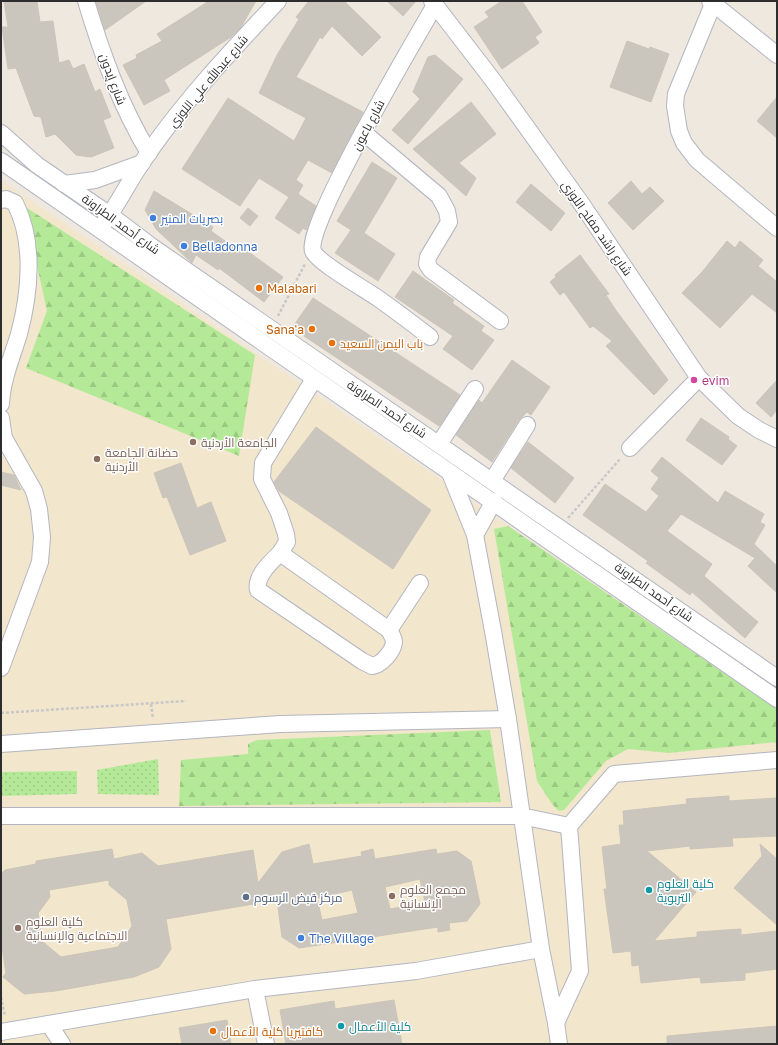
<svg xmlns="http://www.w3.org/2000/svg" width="778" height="1045" font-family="'Golos Text',Cairo,sans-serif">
  <defs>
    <pattern id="grass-dots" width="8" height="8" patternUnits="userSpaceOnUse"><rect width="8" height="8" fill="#b4ea97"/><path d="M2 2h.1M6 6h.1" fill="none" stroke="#9bc982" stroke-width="1.8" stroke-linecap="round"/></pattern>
    <pattern id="forest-firs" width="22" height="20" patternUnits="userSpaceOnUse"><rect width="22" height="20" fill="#b4ea97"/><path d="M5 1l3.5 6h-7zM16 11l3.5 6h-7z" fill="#9bc982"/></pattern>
  </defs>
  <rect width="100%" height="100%" fill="#efe8df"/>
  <polygon fill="#f2e6cd" points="1,180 777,709 777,1044 1,1044"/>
  <g fill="url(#grass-dots)">
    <polygon points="158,759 159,795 98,794 97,770"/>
    <polygon points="77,771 77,794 1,796 1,772"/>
  </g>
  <g fill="url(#forest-firs)">
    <polygon points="24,206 255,355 239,456 26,368 47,311"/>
    <polygon points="508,526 777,709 777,742 669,753 628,749 606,761 564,810 559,811 552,804 537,781 494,529"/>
    <polygon points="490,730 501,802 179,806 181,760 248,754 248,744 257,740"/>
  </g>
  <g fill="#cbc6bd" stroke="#cbc4b8" fill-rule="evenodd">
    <polygon points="4,1 37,1 40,22 53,21 59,63 69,60 73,69 84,64 95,92 100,89 111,117 103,120 114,148 91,157 76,155 55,134 46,137 41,117 34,116 16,68 8,69 2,27 8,27"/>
    <polygon points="98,1 146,1 105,30 96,2"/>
    <polygon points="209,1 256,1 241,27 231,37 164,80 170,91 144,105 123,65 137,58 136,55 162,41 157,34"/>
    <polygon points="309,1 344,1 381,37 362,56 332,26 322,39 320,37 296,77 363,112 332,173 308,160 296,180 303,185 298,194 316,206 306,230 303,228 299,234 275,218 289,197 259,178 240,206 182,169 228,98 294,141 306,118 259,93 277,55 299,19 296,17"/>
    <polygon points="387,1 416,1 403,16"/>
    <polygon points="502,1 522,1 542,32 535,37 539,43 502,69 474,27 489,17 485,12"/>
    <polygon points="627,41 649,49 650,47 669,54 651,102 610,87"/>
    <polygon points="435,55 463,79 408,144 392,130 420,99 413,92 428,57"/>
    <polygon points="777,97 777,138 757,121"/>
    <polygon points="471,102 496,134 459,163 476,178 466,196 413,149"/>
    <polygon points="372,162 397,178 364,233 395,254 378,281 335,253 351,230 337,221"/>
    <polygon points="631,181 642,194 650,187 664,201 633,230 608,203"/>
    <polygon points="531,184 565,213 551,231 516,202"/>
    <polygon points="154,191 213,227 211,231 236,249 239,245 283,277 264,302 219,268 218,270 196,255 192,263 156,229 145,210"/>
    <polygon points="248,208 258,216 250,226 240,218"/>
    <polygon points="727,241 735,248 740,241 763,260 758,266 777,282 777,313 752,294 720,328 682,293 702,272"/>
    <polygon points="580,255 609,294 606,295 615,309 668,380 654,395 606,346 612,341 593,326 590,328 564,292 560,295 550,282 556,277 555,275"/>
    <polygon points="413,271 454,300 452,303 484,326 481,331 494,340 472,370 443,349 453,336 395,297"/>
    <polygon points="313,298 460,395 441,424 439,426 292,328"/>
    <polygon points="512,360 550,387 531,415 527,412 519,420 492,462 456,435 479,400 482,403"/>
    <polygon points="777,380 777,410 771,417 756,403"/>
    <polygon points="701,418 729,437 728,439 737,446 722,465 686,440"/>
    <polygon points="316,427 431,510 393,569 279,491 274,482"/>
    <polygon points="528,442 574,478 555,503 511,468"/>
    <polygon points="662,457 718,503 725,491 764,514 760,522 765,525 754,544 777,566 777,593 748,566 755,558 681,514 667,531 712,564 704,576 758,622 745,638 692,592 690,595 646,563 648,561 583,515 605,484 646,512 659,496 651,489 659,478 651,471"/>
    <polygon points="181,463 197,508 211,502 226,541 190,555 167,497 163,498 154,473"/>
    <polygon points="1,472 14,475 21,490 1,485"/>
    <polygon points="729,796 729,801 777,798 777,836 732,838 733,846 690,849 690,846 647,851 696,892 654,941 697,937 697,932 741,929 741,935 777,931 777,969 745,973 745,980 701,983 700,977 641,983 639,965 632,966 631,951 613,953 604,889 607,889 602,847 621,844 619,825 624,825 623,811 687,804 686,799"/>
    <path d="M 309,844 L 313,864 L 362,856 L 361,852 L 373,849 L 375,859 L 436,849 L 437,854 L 457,851 L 471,861 L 480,904 L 467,921 L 449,923 L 450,930 L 438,932 L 438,927 L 299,948 L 282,937 L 277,900 L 166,919 L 171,949 L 159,967 L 134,977 L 56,991 L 24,994 L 3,977 L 6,973 L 1,941 L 1,874 L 5,870 L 36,864 L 36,861 L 112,849 L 114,859 L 142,853 L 158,866 L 253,850 L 258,883 L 282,852 ZM 420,879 L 425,902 L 390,909 L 385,887 ZM 109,880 L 109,885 L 127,900 L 132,926 L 118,947 L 61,957 L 43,942 L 38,913 L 50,897 L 49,890 ZM 352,890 L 358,913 L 322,920 L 317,898 Z"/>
    <polygon points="760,844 777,859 777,925 734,888 762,856"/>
    <polygon points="394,1000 402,1044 286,1044 280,1010 334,1001 335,1009"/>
    <polygon points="227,1020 231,1044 182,1044 179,1028"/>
    <polygon points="777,1026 777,1044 667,1044 667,1036"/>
  </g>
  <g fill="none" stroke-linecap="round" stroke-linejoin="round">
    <defs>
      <g id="minor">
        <path d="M 86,1 C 102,54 120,105 149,153"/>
        <polyline points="432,1 492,79 581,203 699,378 738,416 759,430 777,439"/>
        <polyline points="710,1 777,55"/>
        <polyline points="713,4 676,94 675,106 679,131 684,143 697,160 777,228"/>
        <polyline points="363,132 439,196 447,211 449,222 428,257 427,264 431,270 500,321"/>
        <polyline points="1,133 37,165 110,215 151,246 777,678"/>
        <polyline points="1,161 777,699"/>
        <polyline points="64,184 95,180 142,163"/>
        <path d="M 1,200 L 6,199 L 15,203 C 35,242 30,293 19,334 C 12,357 2,380 1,404"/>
        <path d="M 104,223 C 118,204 128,183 141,164 C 180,105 230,52 278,1"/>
        <path d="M 430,337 C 413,324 396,311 379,299 C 365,289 318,263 313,251 C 303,229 417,36 435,5"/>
        <polyline points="1,418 4,438 34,491 39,509 42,537 40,562 1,668"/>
        <polyline points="439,444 475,389"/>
        <polyline points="630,448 699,378"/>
        <polyline points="450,473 475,535 493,631 508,719 541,949 556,1023 559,1044"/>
        <polyline points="492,481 527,425"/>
        <polyline points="475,535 494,501"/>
        <path d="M 280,553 C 271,562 255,576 258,590 L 362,661 L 372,666 C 381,665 393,652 394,642 C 394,638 391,634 389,630 L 280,553 L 287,542 L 286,534 L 279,513 L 262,479 L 263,463 L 314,379"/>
        <polyline points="389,630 420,583"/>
        <polyline points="1,744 280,724 508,719"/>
        <polyline points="1,816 521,816 569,826"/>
        <polyline points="255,989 266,1044"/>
        <polyline points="556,1023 580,971 569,826 614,774 777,760"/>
        <polyline points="49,1024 62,1044"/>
        <polyline points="1,1032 255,989 416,971 541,949"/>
      </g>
    </defs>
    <use href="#minor" stroke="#b3b5c1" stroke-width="18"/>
    <g stroke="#c8c8c8" stroke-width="2.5" stroke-dasharray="3 2" stroke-linecap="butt">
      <polyline points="278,316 305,264"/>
      <polyline points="568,518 621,458"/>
      <polyline points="151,704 153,719"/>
      <polyline points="1,713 186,701"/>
      <polyline points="1,997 5,1016"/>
    </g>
    <use href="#minor" stroke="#fff" stroke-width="16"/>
  </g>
  <g fill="#3f7fe0" stroke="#fff" stroke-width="1.5">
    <circle cx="153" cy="218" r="4"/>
    <circle cx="184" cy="246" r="4"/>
    <circle cx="301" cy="938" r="4"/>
  </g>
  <g fill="#e8710a" stroke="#fff" stroke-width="1.5">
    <circle cx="259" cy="288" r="4"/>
    <circle cx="312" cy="329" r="4"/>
    <circle cx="332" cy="343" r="4"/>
    <circle cx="213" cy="1031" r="4"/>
  </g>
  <circle fill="#d1479c" stroke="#fff" stroke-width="1.5" cx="694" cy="380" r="4"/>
  <g fill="#8d6e63" stroke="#fff" stroke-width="1.5">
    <circle cx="193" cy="442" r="4"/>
    <circle cx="97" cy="459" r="4"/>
    <circle cx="392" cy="896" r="4"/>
    <circle cx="18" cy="928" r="4"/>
  </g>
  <g fill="#0f9aa8" stroke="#fff" stroke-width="1.5">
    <circle cx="649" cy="890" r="4"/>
    <circle cx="341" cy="1026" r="4"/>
  </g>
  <circle fill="#5c6f8a" stroke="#fff" stroke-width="1.5" cx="246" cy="897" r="4"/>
  <g text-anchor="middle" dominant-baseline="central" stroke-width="3" stroke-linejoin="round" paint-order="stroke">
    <g font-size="12" fill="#2d2d2d" stroke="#fff">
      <text transform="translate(113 79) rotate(69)">شارع إيدون</text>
      <text transform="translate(208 81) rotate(-50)">شارع عبدالله علي اللوزي</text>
      <text transform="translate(368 125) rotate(-62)">شارع باعون</text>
      <text transform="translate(121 224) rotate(36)">شارع أحمد الطراونة</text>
      <text transform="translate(597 228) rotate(55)">شارع راشد مفلح اللوزي</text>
      <text transform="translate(387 409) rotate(34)">شارع أحمد الطراونة</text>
      <text transform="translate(654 592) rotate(35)">شارع أحمد الطراونة</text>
    </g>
    <g font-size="12" fill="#366cbe" stroke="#fff" text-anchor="start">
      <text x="161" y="218">بصريات المنير</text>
      <text x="192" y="246">Belladonna</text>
      <text x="309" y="938">The Village</text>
    </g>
    <g font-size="12" fill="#c56008" stroke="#fff" text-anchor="start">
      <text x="267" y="288">Malabari</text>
      <text x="304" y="329" text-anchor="end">Sana'a</text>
      <text x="340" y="343">باب اليمن السعيد</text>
      <text x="221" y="1031">كافتيريا كلية الأعمال</text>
    </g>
    <g font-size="12" fill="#b23c85" stroke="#fff" text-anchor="start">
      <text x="702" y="380">evim</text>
    </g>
    <g font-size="12" fill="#785e54" stroke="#fff" text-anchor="start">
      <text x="201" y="442">الجامعة الأردنية</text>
      <text x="105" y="452">حضانة الجامعة<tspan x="105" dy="14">الأردنية</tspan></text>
      <text x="400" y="889">مجمع العلوم<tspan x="400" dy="14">الإنسانية</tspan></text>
      <text x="26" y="921">كلية العلوم<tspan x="26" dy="14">الاجتماعية والإنسانية</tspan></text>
    </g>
    <g font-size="12" fill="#0d838f" stroke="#fff" text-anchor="start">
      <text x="657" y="883">كلية العلوم<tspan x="657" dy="14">التربوية</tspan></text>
      <text x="349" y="1026">كلية الأعمال</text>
    </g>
    <g font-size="12" fill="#4e5e75" stroke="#fff" text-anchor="start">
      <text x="254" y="897">مركز قبض الرسوم</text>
    </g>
  </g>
  <rect width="778" height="1045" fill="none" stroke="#2d2d2d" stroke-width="4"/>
</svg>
